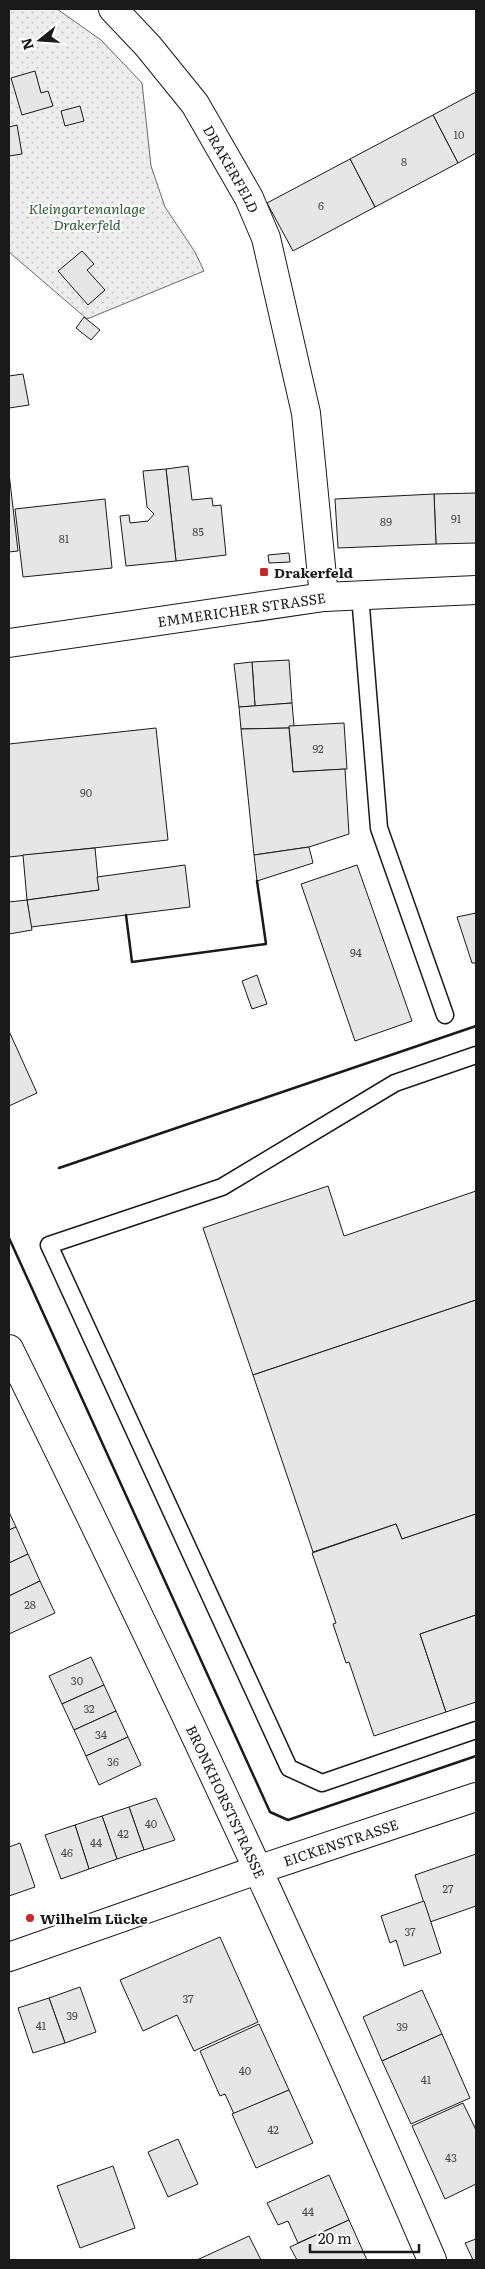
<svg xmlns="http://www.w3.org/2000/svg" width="485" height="2269" font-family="Literata,serif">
  <defs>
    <pattern id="garden-dots" width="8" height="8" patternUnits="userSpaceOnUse" patternTransform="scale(1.25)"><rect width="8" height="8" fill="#ededed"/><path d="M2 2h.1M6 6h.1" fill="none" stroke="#cbcbcb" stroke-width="1.8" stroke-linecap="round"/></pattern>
  </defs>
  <rect width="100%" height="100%" fill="#fff"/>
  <polygon fill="url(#garden-dots)" stroke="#6a6a6a" points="9,9 57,9 101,40 142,83 151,166 165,207 195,252 204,271 87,319 9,252"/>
  <g fill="#e6e6e6" stroke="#1a1a1a">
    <polygon points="35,71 41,93 48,91 53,106 22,115 11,78"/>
    <polygon points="476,92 476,153 458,163 433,115"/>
    <polygon points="80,106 84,121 65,126 61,111"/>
    <polygon points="433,115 458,163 375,207 350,159"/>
    <polygon points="17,125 22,154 9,156 9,127"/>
    <polygon points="350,159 375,207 293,251 267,203"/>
    <polygon points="82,251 94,264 87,270 105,290 88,305 58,271"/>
    <polygon points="84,317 100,330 91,340 76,328"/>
    <polygon points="23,374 29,405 9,408 9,376"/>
    <polygon points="188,466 192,500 212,498 213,506 221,505 226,555 176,561 166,469"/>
    <polygon points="166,469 176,561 126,566 120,516 129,515 130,523 148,521 154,514 147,507 143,471"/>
    <polygon points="9,473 18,551 9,552"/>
    <polygon points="476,493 476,543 436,544 434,494"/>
    <polygon points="434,494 436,544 338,548 335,499"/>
    <polygon points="105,499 112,568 23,577 15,509"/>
    <polygon points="289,553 290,562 269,563 268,555"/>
    <polygon points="289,660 292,703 255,706 252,662"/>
    <polygon points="252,662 255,706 239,707 234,664"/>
    <polygon points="292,703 294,726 289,728 241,729 239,707"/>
    <polygon points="344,723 347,769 293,772 289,726"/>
    <polygon points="156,728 168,840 9,857 9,744"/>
    <polygon points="289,728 293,772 345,769 349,834 309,847 254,855 241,729"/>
    <polygon points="309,847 313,863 257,881 254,855"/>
    <polygon points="95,848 99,890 27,900 23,855"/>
    <polygon points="185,865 190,907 31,927 27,900 99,890 97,877"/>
    <polygon points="357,865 412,1021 355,1041 301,884"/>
    <polygon points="27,900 32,930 9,934 9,902"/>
    <polygon points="476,913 476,963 472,963 457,917"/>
    <polygon points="257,975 267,1004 252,1009 242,981"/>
    <polygon points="9,1031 37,1093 9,1106"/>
    <polygon points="328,1186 344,1236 476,1191 476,1300 253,1375 203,1228"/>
    <polygon points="476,1300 476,1514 402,1539 396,1524 313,1552 253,1375"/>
    <polygon points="9,1512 16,1527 9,1530"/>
    <polygon points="476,1514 476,1615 420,1634 446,1712 374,1736 349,1662 346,1663 333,1624 336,1623 312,1553 396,1524 402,1539"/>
    <polygon points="16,1527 28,1554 9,1563 9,1530"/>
    <polygon points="28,1554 40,1581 9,1596 9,1563"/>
    <polygon points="40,1581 55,1613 9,1634 9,1596"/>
    <polygon points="476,1615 476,1702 446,1712 420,1634"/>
    <polygon points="91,1657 104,1685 62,1704 49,1676"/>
    <polygon points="104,1685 116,1711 74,1730 62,1704"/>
    <polygon points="116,1711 128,1737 86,1756 74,1730"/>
    <polygon points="128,1737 141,1765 99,1785 86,1756"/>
    <polygon points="156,1798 175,1840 144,1850 129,1807"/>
    <polygon points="129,1807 144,1850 117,1859 102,1816"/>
    <polygon points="102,1816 117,1859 89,1869 75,1825"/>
    <polygon points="75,1825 89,1869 61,1879 45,1835"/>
    <polygon points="20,1843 35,1887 9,1896 9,1847"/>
    <polygon points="476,1854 476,1906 430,1922 415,1875"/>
    <polygon points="424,1901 441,1953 404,1966 396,1940 390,1943 381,1916"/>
    <polygon points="220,1937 258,2022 194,2051 177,2015 143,2031 120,1980"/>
    <polygon points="80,1987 96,2032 65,2043 49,1998"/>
    <polygon points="422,1990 442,2034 382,2061 363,2017"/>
    <polygon points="49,1998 65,2043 33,2053 18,2008"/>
    <polygon points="259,2024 289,2090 234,2114 225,2094 220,2096 200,2051"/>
    <polygon points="442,2034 470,2098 411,2124 382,2061"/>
    <polygon points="289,2090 313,2143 256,2168 232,2114"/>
    <polygon points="463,2103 476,2130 476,2184 445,2199 412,2126"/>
    <polygon points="178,2139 198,2184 168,2197 148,2152"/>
    <polygon points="113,2166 135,2228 80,2248 57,2186"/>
    <polygon points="329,2175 349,2220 298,2243 288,2221 278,2225 267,2203"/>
    <polygon points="349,2220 367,2260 297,2260 290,2247"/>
    <polygon points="249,2236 261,2260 197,2260"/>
    <polygon points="476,2239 476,2260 473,2260 465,2243"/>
  </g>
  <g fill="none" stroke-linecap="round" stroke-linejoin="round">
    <defs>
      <g id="service">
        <polyline points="360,595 379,828 445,1015"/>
        <polyline points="476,1055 395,1083 222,1187 49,1245 289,1768 322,1783 476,1730"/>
      </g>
      <g id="minor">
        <path id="s1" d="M 113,9 L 148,46 L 195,104 L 249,198 L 266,238 L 306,413 L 324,597"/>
        <path id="s2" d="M 9,1957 L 257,1870 L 476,1797"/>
      </g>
      <g id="tertiary">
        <path id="s3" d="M 9,1349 C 157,1649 300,1953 432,2260"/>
      </g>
      <g id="secondary">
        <path id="s4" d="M 9,643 L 324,597 L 476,590"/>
      </g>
    </defs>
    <use href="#service" stroke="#1a1a1a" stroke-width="19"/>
    <use href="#minor" stroke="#1a1a1a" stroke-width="30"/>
    <use href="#tertiary" stroke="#1a1a1a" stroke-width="30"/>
    <use href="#secondary" stroke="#1a1a1a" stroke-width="30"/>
    <use href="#service" stroke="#fff" stroke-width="16"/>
    <use href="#minor" stroke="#fff" stroke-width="28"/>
    <use href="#tertiary" stroke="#fff" stroke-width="28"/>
    <use href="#secondary" stroke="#fff" stroke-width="28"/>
    <g stroke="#1a1a1a" stroke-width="2.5">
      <polyline points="126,915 132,962 266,944 257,881"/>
      <polyline points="59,1168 476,1026"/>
      <polyline points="9,1238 270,1812 288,1820 476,1756"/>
    </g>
  </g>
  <g fill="#c62828" stroke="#fff" stroke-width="2">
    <rect x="259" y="567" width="10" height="10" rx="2.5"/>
    <circle cx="30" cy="1918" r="5"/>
  </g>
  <g text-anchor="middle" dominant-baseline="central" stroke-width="4" stroke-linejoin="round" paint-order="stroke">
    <g font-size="11" fill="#4d4d4d">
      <text x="459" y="134">10</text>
      <text x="404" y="161">8</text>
      <text x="321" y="205">6</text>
      <text x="456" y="518">91</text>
      <text x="386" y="521">89</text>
      <text x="198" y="531">85</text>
      <text x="64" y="538">81</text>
      <text x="318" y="748">92</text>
      <text x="86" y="792">90</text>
      <text x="356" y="952">94</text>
      <text x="30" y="1604">28</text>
      <text x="77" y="1680">30</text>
      <text x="89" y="1708">32</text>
      <text x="101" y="1734">34</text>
      <text x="113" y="1761">36</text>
      <text x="151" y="1823">40</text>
      <text x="123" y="1833">42</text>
      <text x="96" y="1842">44</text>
      <text x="67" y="1852">46</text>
      <text x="448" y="1888">27</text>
      <text x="410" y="1931">37</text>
      <text x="188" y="1998">37</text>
      <text x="72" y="2015">39</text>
      <text x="41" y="2025">41</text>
      <text x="402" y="2026">39</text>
      <text x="245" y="2070">40</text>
      <text x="426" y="2079">41</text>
      <text x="273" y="2129">42</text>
      <text x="451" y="2157">43</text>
      <text x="308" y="2211">44</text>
    </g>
    <g font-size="14" fill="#1a1a1a" stroke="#fff">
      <text stroke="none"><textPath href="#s1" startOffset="200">DRAKERFELD</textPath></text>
      <text stroke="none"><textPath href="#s4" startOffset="235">EMMERICHER STRASSE</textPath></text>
      <text stroke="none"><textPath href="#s3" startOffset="502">BRONKHORSTSTRASSE</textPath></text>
      <text stroke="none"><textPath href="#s2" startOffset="351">EICKENSTRASSE</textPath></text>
    </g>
    <g font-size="14" font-style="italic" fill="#2b5a34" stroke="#fff">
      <text x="87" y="208">Kleingartenanlage<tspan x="87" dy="16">Drakerfeld</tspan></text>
    </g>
    <g font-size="14" font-weight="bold" fill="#1a1a1a" stroke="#fff" text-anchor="start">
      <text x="274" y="572">Drakerfeld</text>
      <text x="40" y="1918">Wilhelm Lücke</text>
    </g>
  </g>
  <rect width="485" height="2269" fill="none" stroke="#1a1a1a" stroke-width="20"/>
  <g transform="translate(40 40) rotate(253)" stroke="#ffffff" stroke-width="4" paint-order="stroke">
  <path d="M0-4L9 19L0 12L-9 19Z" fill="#1a1a1a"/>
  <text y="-8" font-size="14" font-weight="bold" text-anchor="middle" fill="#1a1a1a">N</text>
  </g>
  <path d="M310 2244v8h109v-8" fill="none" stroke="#1a1a1a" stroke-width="2.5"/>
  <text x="318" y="2244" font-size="15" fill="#1a1a1a" stroke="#ffffff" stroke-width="4" paint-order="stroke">20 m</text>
</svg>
